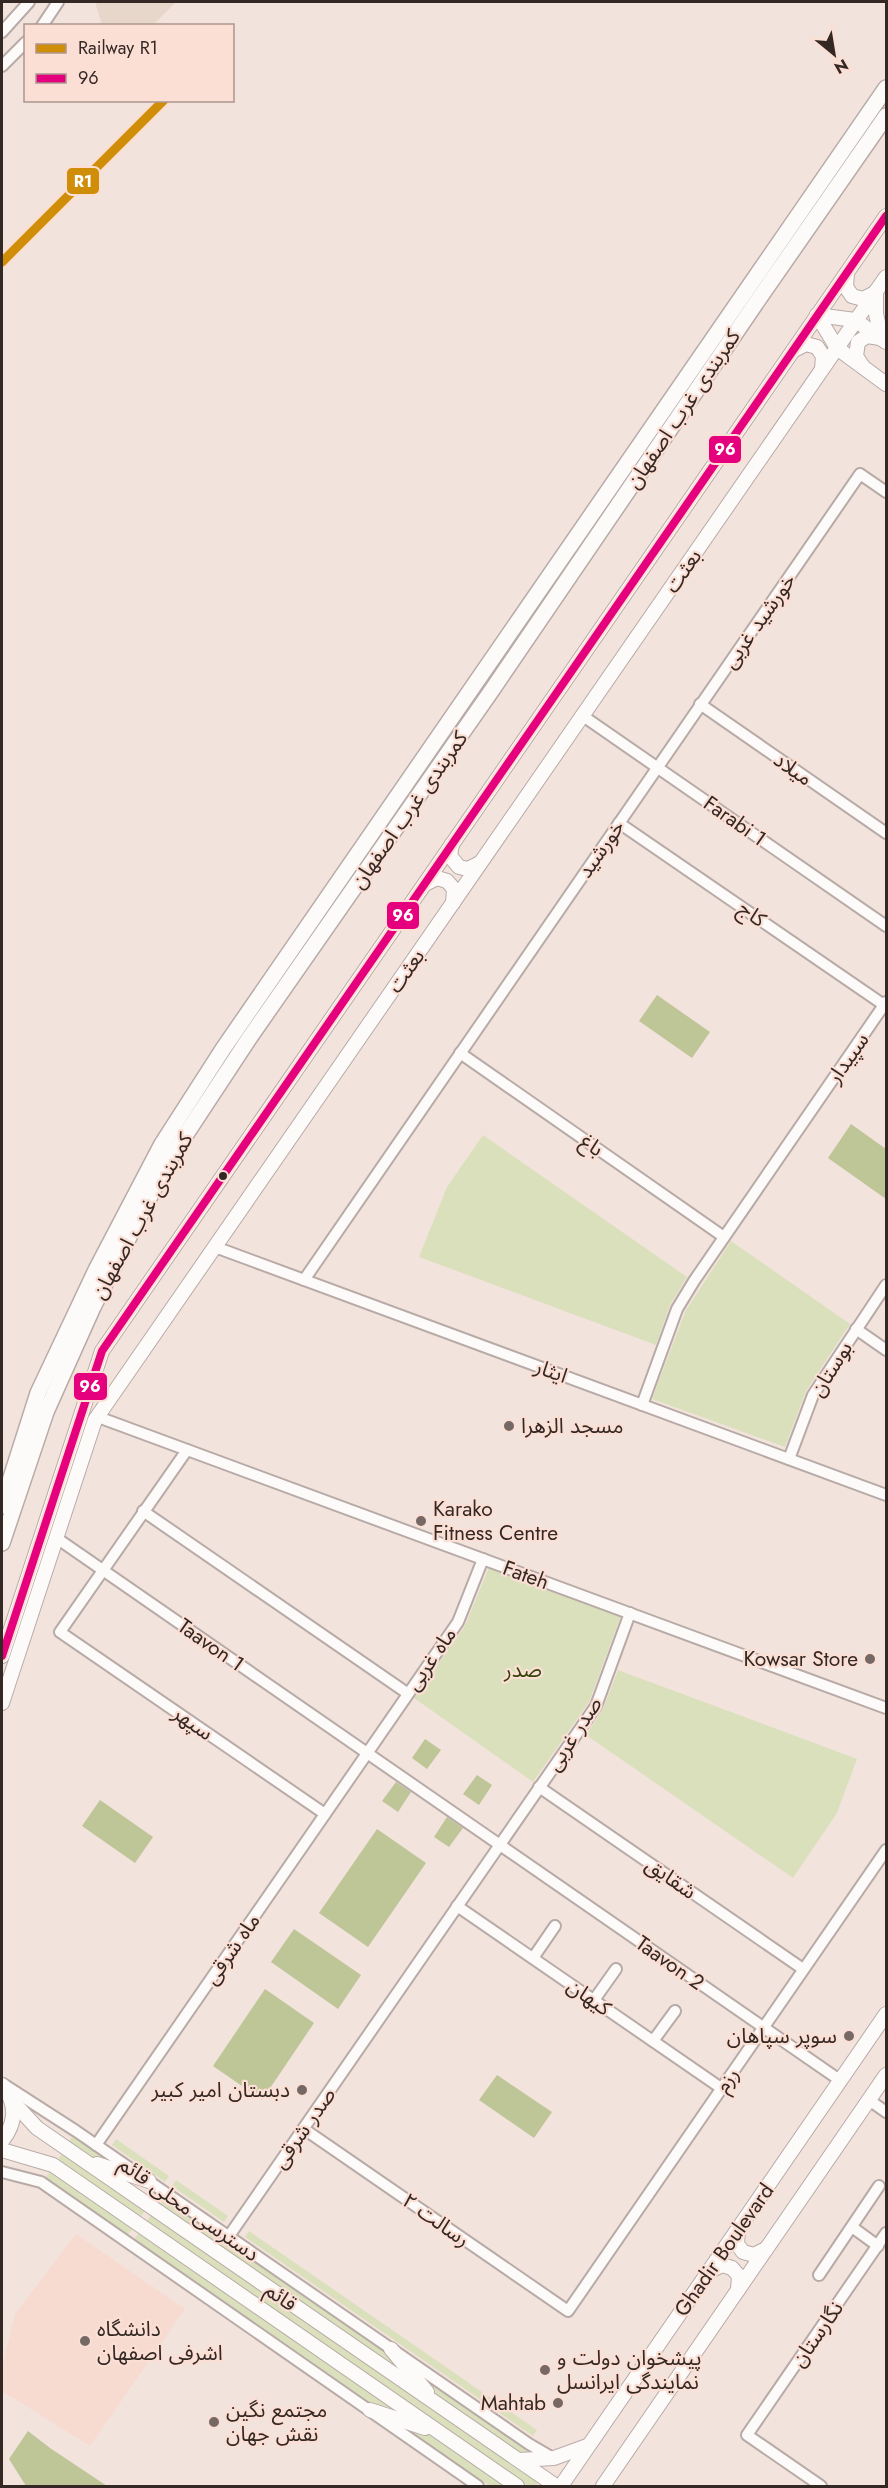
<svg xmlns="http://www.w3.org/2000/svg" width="888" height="2488" font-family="Jost,'Noto Sans Arabic',sans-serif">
  <rect width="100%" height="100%" fill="#f3e3dd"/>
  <polygon fill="#e7d6ca" points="95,2 176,2 152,26 102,25"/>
  <polygon fill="#f7dbd1" points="76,2234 185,2309 90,2446 2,2391 2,2369 15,2314"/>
  <g fill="#dbe0bc">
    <polygon points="483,1135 687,1277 670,1305 656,1345 419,1257 447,1187"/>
    <polygon points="731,1241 850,1324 806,1391 785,1447 652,1399 685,1312"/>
    <polygon points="489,1567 621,1616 589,1702 533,1782 414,1698 465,1626"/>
    <polygon points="618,1670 857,1759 837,1813 793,1878 586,1735 603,1709"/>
    <polygon points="73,2135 111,2161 87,2156 68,2143"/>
    <polygon points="116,2139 169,2176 165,2182 112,2145"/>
    <polygon points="64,2151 147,2208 140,2218 57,2161"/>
    <polygon points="50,2171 133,2228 127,2236 45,2179"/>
    <polygon points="176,2180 228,2216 224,2222 172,2186"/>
    <polygon points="164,2198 390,2354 407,2378 159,2206"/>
    <polygon points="153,2212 537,2479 537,2485 528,2486 146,2222"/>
    <polygon points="249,2231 537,2430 533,2436 245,2237"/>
    <polygon points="139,2232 402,2414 373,2406 134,2240"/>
    <polygon points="424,2377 536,2455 522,2456 437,2398"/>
    <polygon points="407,2429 432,2435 502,2483 503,2486 490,2486"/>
  </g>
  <g fill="#bec597">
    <polygon points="657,995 710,1032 692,1058 639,1021"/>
    <polygon points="851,1124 886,1149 886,1199 828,1158"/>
    <polygon points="425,1739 441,1750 427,1769 412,1758"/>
    <polygon points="477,1775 492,1785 479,1805 463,1794"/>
    <polygon points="396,1782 411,1792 398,1812 382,1801"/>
    <polygon points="100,1800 153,1837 135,1863 82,1826"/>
    <polygon points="447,1817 463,1828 449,1847 434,1837"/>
    <polygon points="377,1829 426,1863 368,1947 319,1913"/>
    <polygon points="294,1929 361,1975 338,2009 271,1962"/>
    <polygon points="265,1989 314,2023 262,2100 213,2066"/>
    <polygon points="497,2075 552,2112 534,2138 479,2100"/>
    <polygon points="28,2431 50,2448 107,2486 26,2486 9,2459"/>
  </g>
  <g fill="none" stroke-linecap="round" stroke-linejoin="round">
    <defs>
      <g id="minor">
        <polyline points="42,26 58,2"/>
        <polyline points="2,32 29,2"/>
        <polyline points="2,66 26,42"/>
        <polyline points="700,704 886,833"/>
        <polyline points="583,716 886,926"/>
        <polyline points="619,823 884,1005"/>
        <polyline points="460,1053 724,1237"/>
        <polyline points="215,1247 886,1495"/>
        <polyline points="304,1280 860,474 886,492"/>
        <polyline points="856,1329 886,1350"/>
        <polyline points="642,1405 677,1309 694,1281 886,1002"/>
        <polyline points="98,1417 886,1708"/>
        <polyline points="187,1450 60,1632 325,1814"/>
        <polyline points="789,1459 813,1395 886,1285"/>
        <polyline points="143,1511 407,1693"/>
        <polyline points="55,1537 841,2081"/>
        <polyline points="539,1787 803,1969"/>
        <polyline points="457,1906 721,2088"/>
        <polyline points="533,1958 555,1926"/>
        <polyline points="594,2000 616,1969"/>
        <polyline points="653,2041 675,2011"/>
        <polyline points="3,2084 76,2131 529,2444 553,2458"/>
        <polyline points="869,2100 886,2112"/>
        <polyline points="304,2129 568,2311 886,1850"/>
        <polyline points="96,2145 458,1622 483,1559"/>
        <polyline points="2,2172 41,2182 478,2486"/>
        <polyline points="852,2227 878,2246"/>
        <polyline points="229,2236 596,1706 630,1613"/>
        <polyline points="819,2275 879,2186"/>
        <polyline points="821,2486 747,2435 886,2233"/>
      </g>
      <g id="major">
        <polyline points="847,273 846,287 852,296 863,299 875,293"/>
        <polyline points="876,291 876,314 882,339"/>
        <polyline points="817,315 837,348 886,384"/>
        <polyline points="817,315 855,320 886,342"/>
        <polyline points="794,350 806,344 817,347 823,356 822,369"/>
        <polyline points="863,367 856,356 858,342 867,336 880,338"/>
        <polyline points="452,844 450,856 459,867 468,869 480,863"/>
        <polyline points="425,884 437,878 447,881 454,889 453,903"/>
        <polyline points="2,1656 102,1351 886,216"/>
        <polyline points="2,1703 95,1420 886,277"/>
        <path d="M 2,2085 C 17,2103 17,2122 2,2141"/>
        <polyline points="12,2101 37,2128 556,2486"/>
        <polyline points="2,2150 53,2165 517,2486"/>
        <polyline points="97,2164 149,2181"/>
        <polyline points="738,2230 737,2244 743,2252 754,2255 766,2249"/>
        <polyline points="710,2271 722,2265 732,2268 739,2276 738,2290"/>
        <polyline points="391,2349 427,2392"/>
        <polyline points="370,2410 425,2428"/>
        <polyline points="519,2460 554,2458 587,2446"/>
        <polyline points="561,2486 886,2014"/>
        <polyline points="603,2486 886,2075"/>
      </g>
      <g id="highway">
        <polyline points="2,1506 38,1393 96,1270 162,1144 223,1049 886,88"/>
        <polyline points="2,1543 46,1412 93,1307 167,1163 250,1037 492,690 758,300 886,116"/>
      </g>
    </defs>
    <use href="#minor" stroke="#b8aba7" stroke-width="14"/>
    <use href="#major" stroke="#b8aba7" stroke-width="16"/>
    <use href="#highway" stroke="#b8aba7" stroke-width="18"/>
    <use href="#minor" stroke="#fdfbfa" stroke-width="10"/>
    <use href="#major" stroke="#fdfbfa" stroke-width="14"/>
    <use href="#highway" stroke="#fdfbfa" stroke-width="15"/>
    <defs>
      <polyline id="bus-1" points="2,1656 102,1351 886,216"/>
    </defs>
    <use href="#bus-1" stroke="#fcdfd4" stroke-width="12"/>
    <use href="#bus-1" stroke="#e5007d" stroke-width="8"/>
    <defs>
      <polyline id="rail-1" points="2,262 164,100"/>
    </defs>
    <use href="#rail-1" stroke="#fcdfd4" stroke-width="14"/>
    <use href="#rail-1" stroke="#d08d07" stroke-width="9"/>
  </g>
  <circle fill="#332824" stroke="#fcdfd4" stroke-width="2" cx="223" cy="1176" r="5"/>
  <g fill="#766965" stroke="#fcdfd4" stroke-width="2">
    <circle cx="509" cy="1426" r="6"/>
    <circle cx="421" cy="1521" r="6"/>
    <circle cx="870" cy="1659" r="6"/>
    <circle cx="849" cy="2036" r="6"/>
    <circle cx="302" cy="2090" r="6"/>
    <circle cx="85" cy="2341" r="6"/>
    <circle cx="545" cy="2370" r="6"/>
    <circle cx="558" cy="2403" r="6"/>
    <circle cx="214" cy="2422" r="6"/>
  </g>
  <g text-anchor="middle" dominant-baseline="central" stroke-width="4.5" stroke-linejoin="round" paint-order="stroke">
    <g font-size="21" fill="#332824" stroke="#fcdfd4">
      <text transform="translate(683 409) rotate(-56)">کمربندی غرب اصفهان</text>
      <text transform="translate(683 571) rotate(-55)">بعثت</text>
      <text transform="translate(759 621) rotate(-55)">خورشید غربی</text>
      <text transform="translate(793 769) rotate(35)">میلاد</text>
      <text transform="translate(409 810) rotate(-55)">کمربندی غرب اصفهان</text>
      <text transform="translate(735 821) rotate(35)">Farabi 1</text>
      <text transform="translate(601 849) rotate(-55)">خورشید</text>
      <text transform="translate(752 914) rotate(35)">کاج</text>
      <text transform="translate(406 971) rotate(-55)">بعثت</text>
      <text transform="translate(848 1058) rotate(-55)">سپیدار</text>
      <text transform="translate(592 1145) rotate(35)">باغ</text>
      <text transform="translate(142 1216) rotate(-61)">کمربندی غرب اصفهان</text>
      <text transform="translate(831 1369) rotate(-58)">بوستان</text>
      <text transform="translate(551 1371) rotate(20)">ایثار</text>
      <text transform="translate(526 1575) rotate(20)">Fateh</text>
      <text transform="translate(211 1645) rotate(35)">Taavon 1</text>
      <text transform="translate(431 1659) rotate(-55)">ماه غربی</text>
      <text transform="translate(193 1723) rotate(35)">سپهر</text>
      <text transform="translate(574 1734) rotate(-57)">صدر غربی</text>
      <text transform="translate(671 1878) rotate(35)">شقایق</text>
      <text transform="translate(232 1949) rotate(-55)">ماه شرقی</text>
      <text transform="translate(670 1963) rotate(35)">Taavon 2</text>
      <text transform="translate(589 1997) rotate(35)">کیهان</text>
      <text transform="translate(727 2080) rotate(-55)">رزم</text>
      <text transform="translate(304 2128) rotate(-55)">صدر شرقی</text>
      <text transform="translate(189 2209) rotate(35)">دسترسی محلی قائم</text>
      <text transform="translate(436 2220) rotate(35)">رسالت ۲</text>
      <text transform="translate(724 2250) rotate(-55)">Ghadir Boulevard</text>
      <text transform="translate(281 2297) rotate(35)">قائم</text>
      <text transform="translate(817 2334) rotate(-55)">نگارستان</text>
    </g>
    <g font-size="21" fill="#332824" stroke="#fcdfd4" text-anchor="start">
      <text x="521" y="1426">مسجد الزهرا</text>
      <text x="433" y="1509">Karako<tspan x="433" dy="24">Fitness Centre</tspan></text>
      <text x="858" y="1659" text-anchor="end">Kowsar Store</text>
      <text x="837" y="2036" text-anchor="end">سوپر سپاهان</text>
      <text x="290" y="2090" text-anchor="end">دبستان امیر کبیر</text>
      <text x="97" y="2329">دانشگاه<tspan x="97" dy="24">اشرفی اصفهان</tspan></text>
      <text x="557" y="2358">پیشخوان دولت و<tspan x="557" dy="24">نمایندگی ایرانسل</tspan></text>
      <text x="546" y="2403" text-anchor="end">Mahtab</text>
      <text x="226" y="2410">مجتمع نگین<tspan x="226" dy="24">نقش جهان</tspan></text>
    </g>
    <g font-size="21" fill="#344306" stroke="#fcdfd4">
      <text x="523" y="1670">صدر</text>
    </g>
  </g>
  <g stroke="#fcdfd4" stroke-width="2">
    <rect x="66" y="167" width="34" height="28" rx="6" fill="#d08d07"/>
    <rect x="708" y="435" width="34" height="29" rx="6" fill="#e5007d"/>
    <rect x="386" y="901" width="34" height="29" rx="6" fill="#e5007d"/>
    <rect x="73" y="1372" width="35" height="29" rx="6" fill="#e5007d"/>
  </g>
  <g font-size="16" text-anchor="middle" font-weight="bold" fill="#fff">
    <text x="83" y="187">R1</text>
    <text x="725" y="455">96</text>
    <text x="403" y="921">96</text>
    <text x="90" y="1392">96</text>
  </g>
  <rect width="888" height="2488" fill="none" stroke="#332824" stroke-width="6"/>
  <rect x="24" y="24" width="210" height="78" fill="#fcdfd4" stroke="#ac968e" stroke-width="1.5"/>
  <rect x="36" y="44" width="30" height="9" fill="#d08d07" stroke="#ac968e" stroke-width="1.5"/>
  <text x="78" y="54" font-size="18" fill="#332824">Railway R1</text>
  <rect x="36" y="74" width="30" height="9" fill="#e5007d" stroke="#ac968e" stroke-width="1.5"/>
  <text x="78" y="84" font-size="18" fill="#332824">96</text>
  <g transform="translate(834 54) rotate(150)" stroke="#fcdfd4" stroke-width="4.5" paint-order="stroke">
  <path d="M0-4.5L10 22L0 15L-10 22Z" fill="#332824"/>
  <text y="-9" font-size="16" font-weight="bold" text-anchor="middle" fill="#332824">N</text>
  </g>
</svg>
